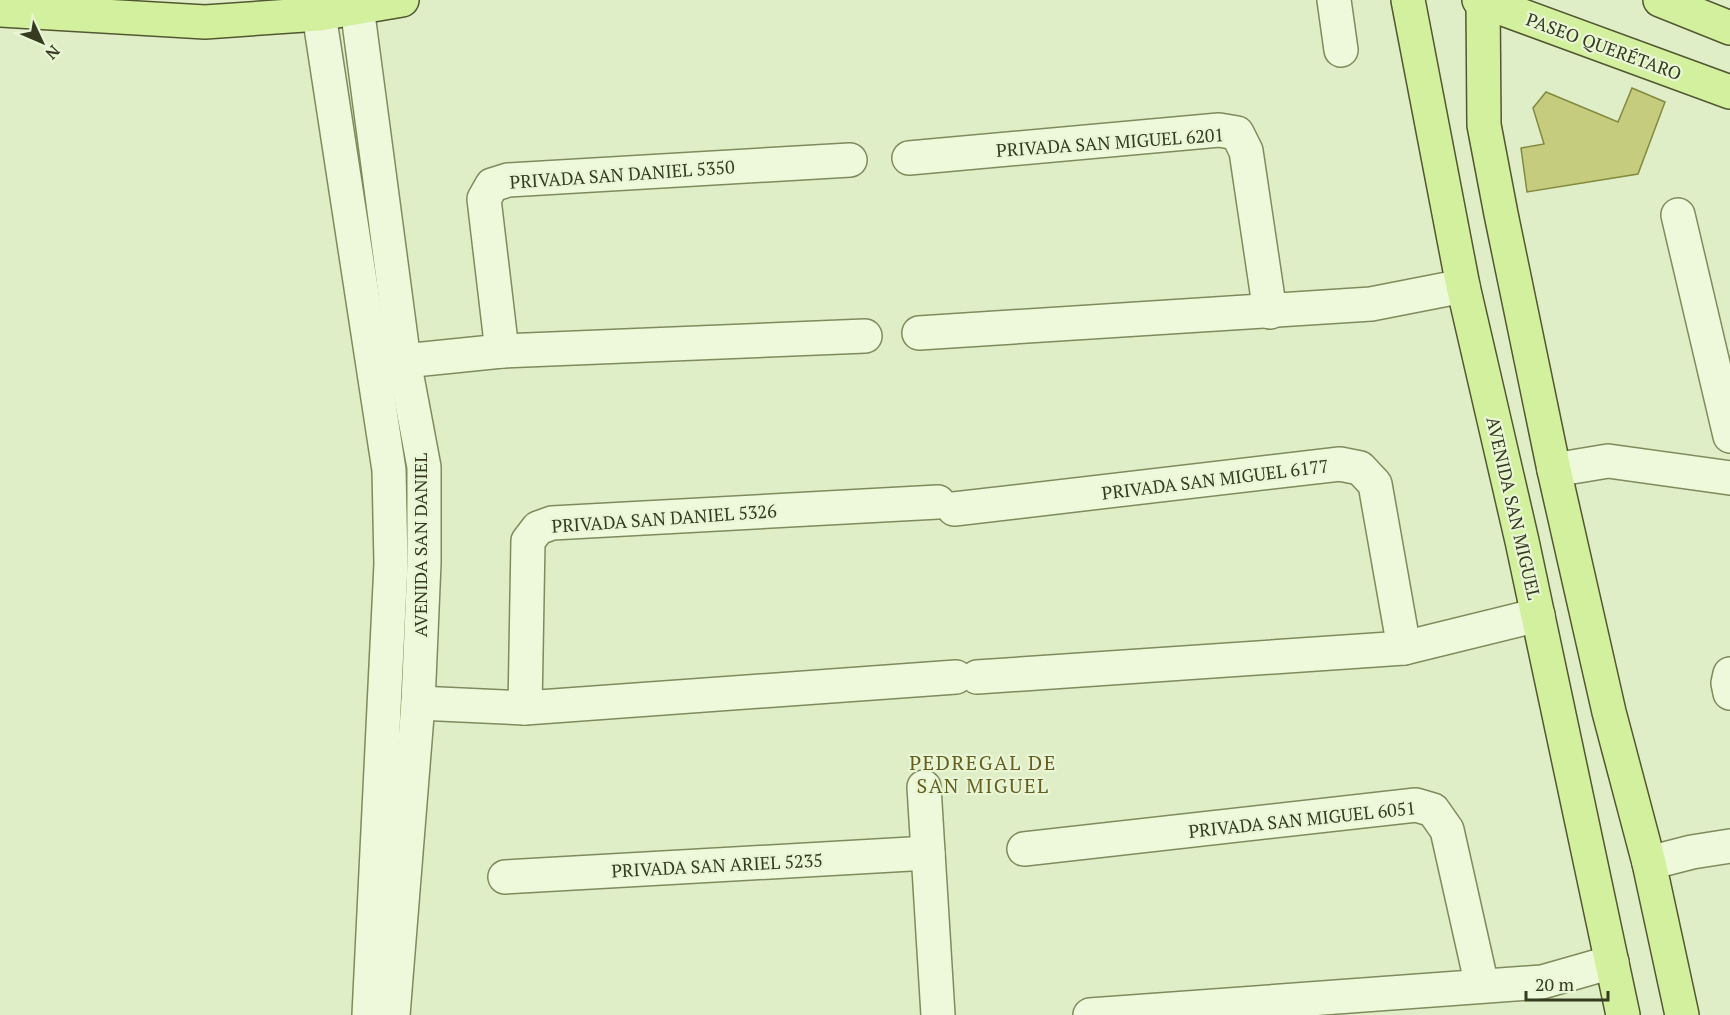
<svg xmlns="http://www.w3.org/2000/svg" width="1730" height="1015" font-family="'PT Serif',serif">
  <rect width="100%" height="100%" fill="#dfeec6"/>
  <polygon fill="#c5cc7d" stroke="#848942" stroke-width="1.5" points="1632,88 1665,102 1638,174 1527,192 1521,148 1544,144 1533,108 1546,92 1618,122"/>
  <g fill="none" stroke-linecap="round" stroke-linejoin="round">
    <defs>
      <g id="minor">
        <polyline points="1334,0 1341,50"/>
        <polyline points="357,7 404,361 424,467 424,563 418,703 393,1015"/>
        <polyline points="319,14 389,470 391,564 369,1015"/>
        <polyline points="909,158 1219,130 1237,133 1246,151 1270,312"/>
        <polyline points="1678,215 1730,436"/>
        <polyline points="919,333 1371,304 1463,286"/>
        <polyline points="502,351 484,199 492,185 508,180 850,160"/>
        <polyline points="404,361 502,351 865,336"/>
        <polyline points="1554,470 1608,461 1730,478"/>
        <polyline points="954,509 1340,464 1360,468 1375,484 1404,648"/>
        <polyline points="1730,674 1728,683 1730,693"/>
        <polyline points="977,677 1404,648 1538,615"/>
        <polyline points="418,703 525,708 956,677"/>
        <polyline points="525,708 528,541 538,528 552,523 938,502"/>
        <polyline points="924,787 938,1015"/>
        <polyline points="1024,849 1416,805 1433,810 1447,830 1482,986"/>
        <polyline points="1649,863 1692,852 1730,846"/>
        <polyline points="505,877 928,853"/>
        <polyline points="1090,1015 1542,982 1612,962"/>
      </g>
      <g id="major">
        <polyline points="1408,0 1463,286 1522,541 1623,1015"/>
        <polyline points="1479,0 1730,92"/>
        <polyline points="1483,0 1484,125 1501,214 1554,470 1609,712 1649,863 1682,1015"/>
        <polyline points="1660,0 1730,28"/>
        <polyline points="0,10 205,22 319,14 402,0"/>
      </g>
    </defs>
    <use href="#minor" stroke="#808a5c" stroke-width="36"/>
    <use href="#major" stroke="#525830" stroke-width="36"/>
    <use href="#minor" stroke="#edf9da" stroke-width="33"/>
    <use href="#major" stroke="#d3f09f" stroke-width="33"/>
  </g>
  <g text-anchor="middle" dominant-baseline="central" stroke-width="4.5" stroke-linejoin="round" paint-order="stroke">
    <g font-size="18" fill="#363a20" stroke="#e9f6d6">
      <text transform="translate(1604 46) rotate(20)">PASEO QUERÉTARO</text>
      <text transform="translate(1110 142) rotate(-4)">PRIVADA SAN MIGUEL 6201</text>
      <text transform="translate(622 174) rotate(-4)">PRIVADA SAN DANIEL 5350</text>
      <text transform="translate(1215 479) rotate(-7)">PRIVADA SAN MIGUEL 6177</text>
      <text transform="translate(1514 508) rotate(77)">AVENIDA SAN MIGUEL</text>
      <text transform="translate(664 518) rotate(-4)">PRIVADA SAN DANIEL 5326</text>
      <text transform="translate(420 545) rotate(-90)">AVENIDA SAN DANIEL</text>
      <text transform="translate(1302 819) rotate(-6)">PRIVADA SAN MIGUEL 6051</text>
      <text transform="translate(717 865) rotate(-3)">PRIVADA SAN ARIEL 5235</text>
    </g>
    <g font-size="20" letter-spacing="1.5" fill="#665e1f" stroke="#e9f6d6">
      <text x="983" y="762">PEDREGAL DE<tspan x="983" dy="23">SAN MIGUEL</tspan></text>
    </g>
  </g>
  <g transform="translate(42 42) rotate(134)" stroke="#e9f6d6" stroke-width="4.5" paint-order="stroke">
  <path d="M0-4.5L10 22L0 15L-10 22Z" fill="#363a20"/>
  <text y="-9" font-size="16" font-weight="bold" text-anchor="middle" fill="#363a20">N</text>
  </g>
  <path d="M1526 991v9h82v-9" fill="none" stroke="#363a20" stroke-width="3"/>
  <text x="1535" y="991" font-size="18" fill="#363a20" stroke="#e9f6d6" stroke-width="4.5" paint-order="stroke">20 m</text>
</svg>
